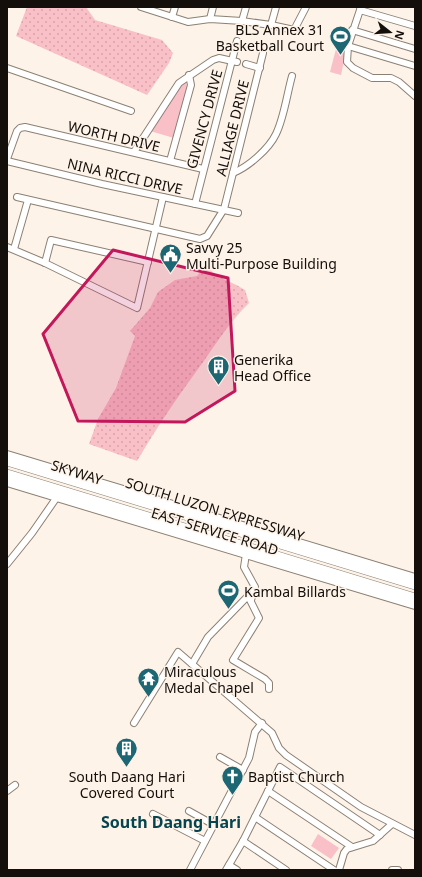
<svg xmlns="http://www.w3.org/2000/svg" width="422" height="877" font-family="'Noto Sans',sans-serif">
  <defs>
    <pattern id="grass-dots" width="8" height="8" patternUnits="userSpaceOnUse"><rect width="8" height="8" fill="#f9c0c7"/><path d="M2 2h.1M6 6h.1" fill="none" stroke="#d5a4aa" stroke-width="1.8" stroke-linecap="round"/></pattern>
  </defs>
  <rect width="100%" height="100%" fill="#fef3e8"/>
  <g fill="url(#grass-dots)">
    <polygon points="27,7 86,7 95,20 162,40 173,53 169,63 147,95 16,36"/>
    <path d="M 206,265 C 216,279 232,281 245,290 L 249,303 C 232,319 219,339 206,358 C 181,392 158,425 137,461 L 89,444 L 98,419 L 116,388 L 135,336 L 130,331 L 150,308 L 158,292 L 175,280 L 197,276 Z"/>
  </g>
  <g fill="#f9c0c7">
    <polygon points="336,49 346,51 341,75 330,72"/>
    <polygon points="186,82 187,87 174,138 150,131 182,84"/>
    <polygon points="318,834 339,848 331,859 311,846"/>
  </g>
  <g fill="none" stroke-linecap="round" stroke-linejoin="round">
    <defs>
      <g id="minor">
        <polyline points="141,7 188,22 210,19 242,21 271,25 294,30 306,7"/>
        <polyline points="361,7 348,46 347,62 353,68 372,78 391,78 399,82 415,96"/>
        <polyline points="360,10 415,26"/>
        <polyline points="172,17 175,7"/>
        <polyline points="210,19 213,7"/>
        <polyline points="242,21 246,7"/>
        <polyline points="271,25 276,7"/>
        <polyline points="352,30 415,49"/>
        <polyline points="348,46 415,66"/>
        <polyline points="246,64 260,68"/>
        <polyline points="7,68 131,111"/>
        <polyline points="134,152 179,83 213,60 219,58 237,62"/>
        <polyline points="7,159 17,131 20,128 25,127 203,169"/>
        <polyline points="7,161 102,184 238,213"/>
        <polyline points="170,161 191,85 189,75"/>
        <path d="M 233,173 C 248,167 269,149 276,134 C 284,118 287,94 292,76"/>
        <polyline points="17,197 200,239 207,236 224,209 263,53"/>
        <polyline points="195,204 237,41"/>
        <polyline points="7,247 45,263 137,308 163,197"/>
        <polyline points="14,249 28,200"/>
        <polyline points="45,263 51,240 148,262"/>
        <polyline points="246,554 244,567 255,587 251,600"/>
        <polyline points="7,564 32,533 57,497"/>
        <polyline points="192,664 208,637 248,596 259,618 233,660 265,679 269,683 269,689"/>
        <polyline points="134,723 178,652 272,733 279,748 286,755 361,807 415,835"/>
        <polyline points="220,757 243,770"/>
        <polyline points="7,791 15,785"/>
        <polyline points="268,791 352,847"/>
        <polyline points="189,811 214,825"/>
        <polyline points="153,814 205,841"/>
        <polyline points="255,817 334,870"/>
        <polyline points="243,841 286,870"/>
        <polyline points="229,865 237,870"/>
        <polyline points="190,870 249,758 255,732 262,723"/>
        <polyline points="226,870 243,841 280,767 380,835"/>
        <polyline points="339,870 344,853 347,849 373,841 392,824"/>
        <polyline points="392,870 398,870"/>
      </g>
      <g id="major">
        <polyline points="7,455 415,578"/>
        <polyline points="7,482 415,605"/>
      </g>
      <g id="highway">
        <polyline points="7,461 415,585"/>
        <polyline points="7,474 415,598"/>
      </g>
    </defs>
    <use href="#minor" stroke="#8c8074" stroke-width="8"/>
    <use href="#major" stroke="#8c8074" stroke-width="10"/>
    <use href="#highway" stroke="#8c8074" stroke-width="10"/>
    <use href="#minor" stroke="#fff" stroke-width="6"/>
    <use href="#major" stroke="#fff" stroke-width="8"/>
    <use href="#highway" stroke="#fff" stroke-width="9"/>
  </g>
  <path fill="#c2185b" fill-opacity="0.2" stroke="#c2185b" stroke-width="3" stroke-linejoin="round" d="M 113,250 L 228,278 L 235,391 L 185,422 L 78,421 L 43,334 Z"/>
  <defs>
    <symbol id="stadium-pin" viewBox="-11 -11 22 30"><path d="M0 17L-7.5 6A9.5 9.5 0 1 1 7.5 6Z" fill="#1d6673" stroke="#fef3e8"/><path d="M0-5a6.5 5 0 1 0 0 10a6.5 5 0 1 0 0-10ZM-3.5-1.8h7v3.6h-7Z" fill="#fff"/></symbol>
    <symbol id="civic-pin" viewBox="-11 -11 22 30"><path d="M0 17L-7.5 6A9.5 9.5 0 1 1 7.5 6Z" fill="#1d6673" stroke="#fef3e8"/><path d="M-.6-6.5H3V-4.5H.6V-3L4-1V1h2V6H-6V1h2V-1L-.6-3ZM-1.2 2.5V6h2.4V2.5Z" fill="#fff"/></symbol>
    <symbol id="building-pin" viewBox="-11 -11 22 30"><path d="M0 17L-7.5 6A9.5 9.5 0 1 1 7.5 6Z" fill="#1d6673" stroke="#fef3e8"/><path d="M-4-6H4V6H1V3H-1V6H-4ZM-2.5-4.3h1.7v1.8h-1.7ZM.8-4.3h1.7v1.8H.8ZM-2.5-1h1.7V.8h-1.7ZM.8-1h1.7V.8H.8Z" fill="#fff"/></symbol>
    <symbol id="temple-pin" viewBox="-11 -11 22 30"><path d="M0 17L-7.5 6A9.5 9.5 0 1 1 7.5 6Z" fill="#1d6673" stroke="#fef3e8"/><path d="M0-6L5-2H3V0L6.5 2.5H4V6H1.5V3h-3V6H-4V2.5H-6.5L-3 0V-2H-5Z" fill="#fff"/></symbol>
    <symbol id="church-pin" viewBox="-11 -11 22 30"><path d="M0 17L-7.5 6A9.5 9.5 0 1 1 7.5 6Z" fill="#1d6673" stroke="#fef3e8"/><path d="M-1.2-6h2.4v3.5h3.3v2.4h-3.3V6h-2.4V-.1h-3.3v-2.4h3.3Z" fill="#fff"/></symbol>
  </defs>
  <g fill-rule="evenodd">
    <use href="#stadium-pin" x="328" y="24" width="25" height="34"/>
    <use href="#civic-pin" x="158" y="242" width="25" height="34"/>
    <use href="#building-pin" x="206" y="354" width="25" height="34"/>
    <use href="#stadium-pin" x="216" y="578" width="25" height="34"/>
    <use href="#temple-pin" x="136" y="666" width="25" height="34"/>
    <use href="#building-pin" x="114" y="736" width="25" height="34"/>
    <use href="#church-pin" x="220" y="764" width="25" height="34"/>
  </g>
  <g text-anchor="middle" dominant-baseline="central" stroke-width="3" stroke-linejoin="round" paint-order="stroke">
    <g font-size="14" fill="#140f0b" stroke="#fef3e8" text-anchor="start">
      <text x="324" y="29" text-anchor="end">BLS Annex 31<tspan x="324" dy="16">Basketball Court</tspan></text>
      <text x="186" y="247">Savvy 25<tspan x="186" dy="16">Multi-Purpose Building</tspan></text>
      <text x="234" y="359">Generika<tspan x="234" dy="16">Head Office</tspan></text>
      <text x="244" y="591">Kambal Billards</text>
      <text x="164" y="671">Miraculous<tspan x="164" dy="16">Medal Chapel</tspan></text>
      <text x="127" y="776" text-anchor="middle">South Daang Hari<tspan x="127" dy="16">Covered Court</tspan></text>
      <text x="248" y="776">Baptist Church</text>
    </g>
    <g font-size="14" fill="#140f0b" stroke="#fef3e8">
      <text transform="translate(204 119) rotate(-75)">GIVENCY DRIVE</text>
      <text transform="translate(232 128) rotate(-76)">ALLIAGE DRIVE</text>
      <text transform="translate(114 136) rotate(13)">WORTH DRIVE</text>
      <text transform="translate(125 176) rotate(13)">NINA RICCI DRIVE</text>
      <text transform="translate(77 472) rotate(17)">SKYWAY</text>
      <text transform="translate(215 509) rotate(17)">SOUTH LUZON EXPRESSWAY</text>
      <text transform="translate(215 531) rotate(17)">EAST SERVICE ROAD</text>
    </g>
    <g font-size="16" font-weight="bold" fill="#06454f" stroke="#fef3e8">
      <text x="171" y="822">South Daang Hari</text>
    </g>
  </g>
  <rect width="422" height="877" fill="none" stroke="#140f0b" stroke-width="16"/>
  <g transform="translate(390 32) rotate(107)" stroke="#fef3e8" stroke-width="3" paint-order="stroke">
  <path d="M0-3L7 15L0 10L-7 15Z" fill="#140f0b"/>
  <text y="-6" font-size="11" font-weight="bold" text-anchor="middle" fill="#140f0b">N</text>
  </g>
</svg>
